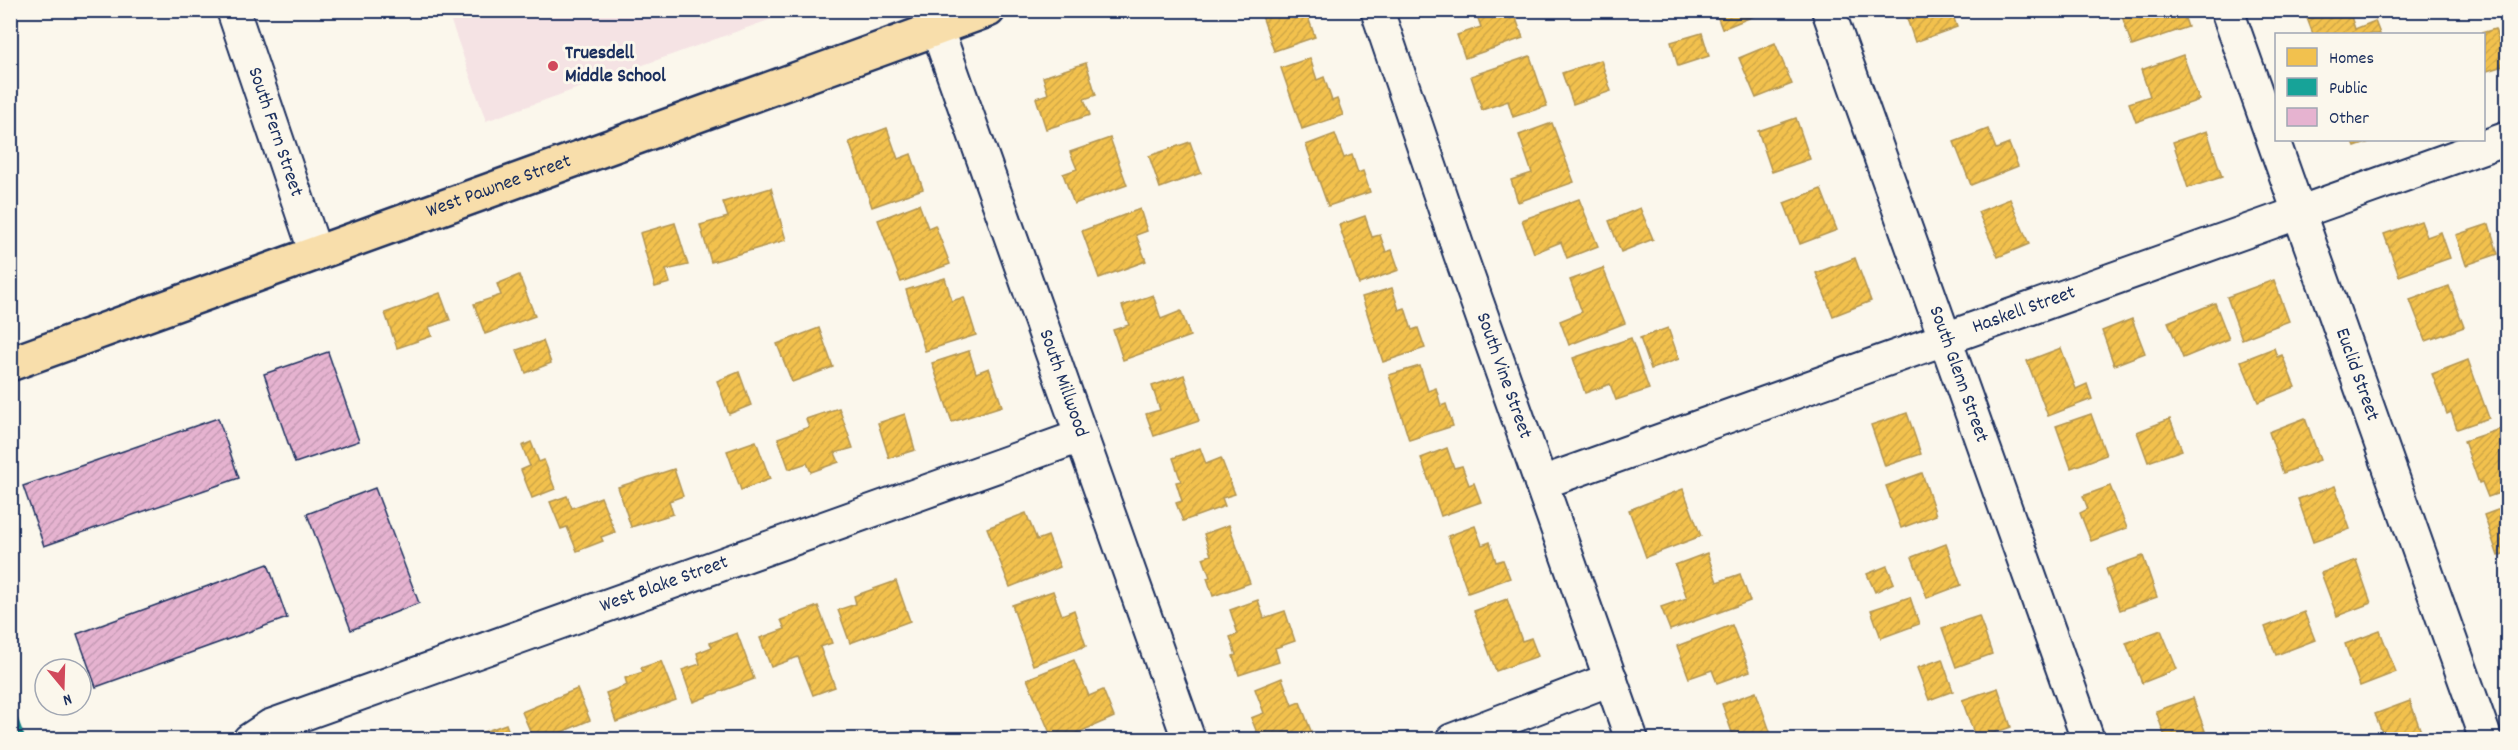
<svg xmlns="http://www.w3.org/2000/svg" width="2518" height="750" font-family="Dekko,sans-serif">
  <defs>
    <pattern id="homes-hatch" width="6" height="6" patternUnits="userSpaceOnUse" patternTransform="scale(1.5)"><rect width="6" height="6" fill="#f2c14e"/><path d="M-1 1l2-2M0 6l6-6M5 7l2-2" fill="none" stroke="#cfa646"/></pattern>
    <pattern id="public-hatch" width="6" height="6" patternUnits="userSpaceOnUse" patternTransform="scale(1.5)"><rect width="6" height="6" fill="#17a398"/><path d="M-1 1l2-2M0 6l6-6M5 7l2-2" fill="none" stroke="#14857f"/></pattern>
    <pattern id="building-hatch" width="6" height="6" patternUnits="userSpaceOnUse" patternTransform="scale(1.5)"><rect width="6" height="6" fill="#e6b3d0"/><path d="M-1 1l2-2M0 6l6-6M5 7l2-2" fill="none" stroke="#c59ab5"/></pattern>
  </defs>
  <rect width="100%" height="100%" fill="#fbf7ec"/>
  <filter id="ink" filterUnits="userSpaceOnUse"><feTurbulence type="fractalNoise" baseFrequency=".0167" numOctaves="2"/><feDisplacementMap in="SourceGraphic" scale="12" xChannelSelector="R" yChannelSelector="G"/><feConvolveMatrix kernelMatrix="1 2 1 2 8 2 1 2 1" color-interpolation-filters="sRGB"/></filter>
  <g filter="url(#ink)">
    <polygon fill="#f5e3e4" points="447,10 794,10 794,11 486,121"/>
    <g fill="url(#homes-hatch)" stroke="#b29553" stroke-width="1.5">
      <polygon points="1260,10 1300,10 1303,19 1308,17 1315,37 1274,51"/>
      <polygon points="1475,10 1513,10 1523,38 1465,58 1457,35 1481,27"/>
      <polygon points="1715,10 1758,10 1759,14 1722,29"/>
      <polygon points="1904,10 1951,10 1957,27 1915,42"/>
      <polygon points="2120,10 2182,10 2188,27 2132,46"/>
      <polygon points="2312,10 2349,10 2355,29 2375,21 2380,34 2313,34 2305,13"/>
      <polygon points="2495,29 2506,65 2484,72 2484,34 2478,34"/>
      <polygon points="1702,33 1709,56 1678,66 1671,42"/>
      <polygon points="1775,43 1792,84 1756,98 1739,58"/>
      <polygon points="2183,55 2199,100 2136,122 2129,103 2150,96 2141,70"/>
      <polygon points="1530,56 1547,106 1513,117 1508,101 1482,110 1471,76"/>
      <polygon points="1310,58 1317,80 1324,77 1332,101 1337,99 1343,115 1302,129 1281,68"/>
      <polygon points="1601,60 1611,91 1573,104 1562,73"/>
      <polygon points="1086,63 1096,95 1084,99 1090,115 1046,129 1036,98 1048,94 1043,77"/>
      <polygon points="1796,118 1810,159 1772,172 1758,131"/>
      <polygon points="1552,123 1574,182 1518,202 1511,180 1532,173 1519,135"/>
      <polygon points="887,128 898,159 911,154 923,189 872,207 849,142"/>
      <polygon points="1988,129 1996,149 2009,144 2018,166 1971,185 1954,142"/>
      <polygon points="2207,131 2222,177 2188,188 2173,142"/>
      <polygon points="1335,134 1344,158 1352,155 1358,173 1363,171 1370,192 1328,206 1306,145"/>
      <polygon points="1110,138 1127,185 1074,204 1063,174 1077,169 1070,152"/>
      <polygon points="2352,140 2375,140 2355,147"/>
      <polygon points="1190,142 1201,173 1160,188 1149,156"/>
      <polygon points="771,188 786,240 711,262 700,225 728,217 723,202"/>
      <polygon points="1821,189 1837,230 1800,244 1784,203"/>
      <polygon points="1579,199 1598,246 1567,258 1561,242 1534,253 1522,220"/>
      <polygon points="2010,199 2029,244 1998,257 1978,212"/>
      <polygon points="919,204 928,228 935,225 950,264 901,282 878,220"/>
      <polygon points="1640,208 1653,239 1621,252 1609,221"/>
      <polygon points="1140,209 1147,231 1136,235 1146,261 1099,278 1082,231"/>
      <polygon points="1365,216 1372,237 1380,235 1386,252 1392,250 1399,270 1359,284 1339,225"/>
      <polygon points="2421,221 2427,237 2441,232 2450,258 2399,276 2384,234"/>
      <polygon points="675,223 688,265 666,270 670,283 655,287 640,233"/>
      <polygon points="2489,224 2498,254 2466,265 2456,235"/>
      <polygon points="1855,258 1871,301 1833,316 1816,273"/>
      <polygon points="1603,268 1625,323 1569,345 1560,321 1582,312 1570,280"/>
      <polygon points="519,275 535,316 485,334 474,304 501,295 497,284"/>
      <polygon points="945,278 952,301 964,297 976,335 925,351 906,290"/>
      <polygon points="2274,280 2289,321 2242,339 2227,297"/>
      <polygon points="2449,286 2464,327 2426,341 2410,300"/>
      <polygon points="1392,288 1399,310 1405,308 1412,330 1418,328 1425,348 1383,362 1362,297"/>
      <polygon points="440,293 450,320 429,327 432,336 397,348 385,313"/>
      <polygon points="1153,295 1161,319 1181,311 1190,336 1123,360 1113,330 1129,325 1122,306"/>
      <polygon points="2215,303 2229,339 2183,358 2168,322"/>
      <polygon points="2132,319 2145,353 2114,365 2102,331"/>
      <polygon points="819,328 833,367 792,382 777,344"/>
      <polygon points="1668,328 1679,359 1651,369 1640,338"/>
      <polygon points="1631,338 1649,389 1616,400 1610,384 1585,393 1573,358"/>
      <polygon points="543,341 551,363 526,373 517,350"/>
      <polygon points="2061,348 2076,389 2087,384 2092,399 2048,416 2027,361"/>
      <polygon points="2274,348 2277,357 2282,355 2295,387 2258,402 2241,361"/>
      <polygon points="969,351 976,373 989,368 1002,406 952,422 932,363"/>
      <polygon points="2468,360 2489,418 2457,429 2451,412 2447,414 2432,374"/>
      <polygon points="1420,366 1428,391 1436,388 1441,406 1446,404 1453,426 1409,440 1389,375"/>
      <polygon points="739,372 751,405 729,414 717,381"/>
      <polygon points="1184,375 1199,421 1154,436 1146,414 1160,410 1152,386"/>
      <polygon points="839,408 853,448 835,453 839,462 811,472 807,463 789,469 778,438 809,427 806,419"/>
      <polygon points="1907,413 1921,454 1885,466 1871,425"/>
      <polygon points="905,414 915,450 889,458 878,423"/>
      <polygon points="2091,414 2106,455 2071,468 2056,426"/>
      <polygon points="2305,418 2320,460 2283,473 2269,432"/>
      <polygon points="2170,419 2182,450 2148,462 2137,432"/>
      <polygon points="2500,429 2508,452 2508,490 2488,497 2482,482 2479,483 2464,441"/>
      <polygon points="756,441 770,479 741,490 727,451"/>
      <polygon points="531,442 539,462 544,460 555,489 532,498 521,470 530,466 522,446"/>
      <polygon points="1200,448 1206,464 1221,458 1235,494 1222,498 1225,506 1183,521 1176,503 1182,501 1176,482 1181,481 1173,458"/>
      <polygon points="1447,448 1454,468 1462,466 1469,485 1474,483 1481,502 1441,516 1421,458"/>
      <polygon points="674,469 683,496 669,501 673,514 631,527 618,487"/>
      <polygon points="1922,473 1936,515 1901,528 1886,486"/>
      <polygon points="2110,486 2127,528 2091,541 2080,513 2088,509 2083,496"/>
      <polygon points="2335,486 2350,529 2313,542 2298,499"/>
      <polygon points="1683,489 1701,536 1646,557 1629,510"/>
      <polygon points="567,496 572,508 601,497 615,532 601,537 603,541 577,551 567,527 561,529 550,502"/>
      <polygon points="2508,506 2508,552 2498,556 2484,515"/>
      <polygon points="1026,513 1037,540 1048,536 1060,567 1010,587 987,528"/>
      <polygon points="1229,525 1250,583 1213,596 1207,578 1210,577 1203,558 1211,555 1204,534"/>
      <polygon points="1475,526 1482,545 1490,542 1496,562 1503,560 1510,578 1468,593 1448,536"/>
      <polygon points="1946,544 1961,585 1927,598 1912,557"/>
      <polygon points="1707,553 1717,582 1740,574 1750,601 1670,630 1661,607 1687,598 1675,565"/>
      <polygon points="2143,556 2157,597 2120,610 2106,569"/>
      <polygon points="2356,560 2371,603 2337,616 2321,573"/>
      <polygon points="1887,566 1894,583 1875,592 1867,574"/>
      <polygon points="896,581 910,621 850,643 838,610 856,604 854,596"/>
      <polygon points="1053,591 1062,615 1074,610 1086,646 1033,665 1012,605"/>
      <polygon points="1910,597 1919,624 1881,638 1871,610"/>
      <polygon points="1507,599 1522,641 1531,638 1538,656 1496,671 1474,611"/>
      <polygon points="1258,600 1264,618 1285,611 1295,641 1275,648 1279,662 1239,675 1233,656 1236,655 1230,637 1238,634 1230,610"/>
      <polygon points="818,606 832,643 820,647 835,687 813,695 798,657 771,667 760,638 785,629 781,620"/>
      <polygon points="2304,612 2315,640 2276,655 2265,627"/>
      <polygon points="1979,616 1992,654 1956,667 1942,628"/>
      <polygon points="1732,625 1750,671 1717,683 1712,670 1689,678 1677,646"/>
      <polygon points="2161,630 2177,669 2142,683 2126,643"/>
      <polygon points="2380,631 2396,672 2360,686 2345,644"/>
      <polygon points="737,633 754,679 693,702 682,670 700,664 697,653 712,647 710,643"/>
      <polygon points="1942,659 1953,691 1929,700 1917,668"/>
      <polygon points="1074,660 1089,696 1103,690 1114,717 1061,740 1053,740 1027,679"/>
      <polygon points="661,661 676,700 616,722 606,693 627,685 625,678 643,672 641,668"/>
      <polygon points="1282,678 1292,705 1300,702 1314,739 1260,740 1251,718 1264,713 1255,689"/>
      <polygon points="1998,688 2011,727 1976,739 1962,700"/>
      <polygon points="577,689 590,720 543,740 534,740 522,712"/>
      <polygon points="1756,692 1773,740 1731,740 1734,738 1722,704"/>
      <polygon points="2193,698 2208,739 2166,740 2156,711"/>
      <polygon points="2410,701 2424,740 2385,740 2375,714"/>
      <polygon points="506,724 512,740 461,740"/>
    </g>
    <polygon fill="url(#public-hatch)" stroke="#188087" stroke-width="1.5" points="10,701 17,718 25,740 10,740"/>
    <g fill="url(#building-hatch)" stroke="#1b2f5e" stroke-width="1.5">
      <polygon points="328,352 359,441 295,463 264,374"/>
      <polygon points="218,418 239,478 44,546 23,486"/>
      <polygon points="375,488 419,603 351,630 307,514"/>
      <polygon points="268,564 287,618 96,687 77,634"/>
    </g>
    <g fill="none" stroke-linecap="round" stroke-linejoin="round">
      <defs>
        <g id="minor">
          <path id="s1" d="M 233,10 L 316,254"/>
          <path id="s2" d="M 1377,10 L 1460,254 L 1632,740"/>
          <path id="s3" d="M 1828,10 L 2088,740"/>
          <path id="s4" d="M 2227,10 L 2486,740"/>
          <path id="s5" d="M 937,29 L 1189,740"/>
          <path id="s6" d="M 1541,483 L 2508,138"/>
          <path id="s7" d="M 249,740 L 270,726 L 1081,436"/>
          <polyline points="1452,740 1611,679"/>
        </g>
        <g id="major">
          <path id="s8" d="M 10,364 L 988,10"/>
        </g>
      </defs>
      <use href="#minor" stroke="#1b2f5e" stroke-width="36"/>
      <use href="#major" stroke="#1b2f5e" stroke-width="38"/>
      <use href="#minor" stroke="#fbf7ec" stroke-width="32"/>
      <use href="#major" stroke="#f8deab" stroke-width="33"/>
    </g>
  </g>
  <circle fill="#d1495b" stroke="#fbf7ec" stroke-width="2" cx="553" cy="66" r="6"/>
  <g text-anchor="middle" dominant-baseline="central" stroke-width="6" stroke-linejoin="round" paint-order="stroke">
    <g font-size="20" font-weight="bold" fill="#1b2f5e" stroke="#fbf7ec" text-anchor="start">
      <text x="565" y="54">Truesdell<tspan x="565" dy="23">Middle School</tspan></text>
    </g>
    <g font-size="20" fill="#1b2f5e" stroke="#fbf7ec">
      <text stroke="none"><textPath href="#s1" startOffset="129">South Fern Street</textPath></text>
      <text stroke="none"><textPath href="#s8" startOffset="520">West Pawnee Street</textPath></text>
      <text stroke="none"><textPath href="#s6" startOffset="513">Haskell Street</textPath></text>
      <text stroke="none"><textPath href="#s3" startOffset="387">South Glenn Street</textPath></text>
      <text stroke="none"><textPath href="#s4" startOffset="387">Euclid Street</textPath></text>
      <text stroke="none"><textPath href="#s2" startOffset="387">South Vine Street</textPath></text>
      <text stroke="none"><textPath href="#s5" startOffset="376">South Millwood</textPath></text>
      <text stroke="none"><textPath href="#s7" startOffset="444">West Blake Street</textPath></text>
    </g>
  </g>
  <rect width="2518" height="750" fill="none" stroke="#fbf7ec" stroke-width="36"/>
  <rect x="18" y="18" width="2482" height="714" fill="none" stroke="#1b2f5e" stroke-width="2" filter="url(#ink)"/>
  <rect x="2275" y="33" width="210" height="108" fill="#fbf7ec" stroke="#a1a7b3" stroke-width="1.5"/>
  <rect x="2287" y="48" width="30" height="18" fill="#f2c14e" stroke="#a1a7b3" stroke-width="1.5"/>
  <text x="2329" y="63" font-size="18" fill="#1b2f5e">Homes</text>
  <rect x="2287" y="78" width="30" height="18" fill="#17a398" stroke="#a1a7b3" stroke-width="1.5"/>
  <text x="2329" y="93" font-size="18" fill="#1b2f5e">Public</text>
  <rect x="2287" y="108" width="30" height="18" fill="#e6b3d0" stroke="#a1a7b3" stroke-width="1.5"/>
  <text x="2329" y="123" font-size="18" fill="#1b2f5e">Other</text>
  <g transform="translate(63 687) rotate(161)"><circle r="28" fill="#fbf7ec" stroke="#a1a7b3" stroke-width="1.5"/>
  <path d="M0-4.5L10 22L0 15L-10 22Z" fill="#d1495b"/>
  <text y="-9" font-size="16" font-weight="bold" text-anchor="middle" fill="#1b2f5e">N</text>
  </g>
</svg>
